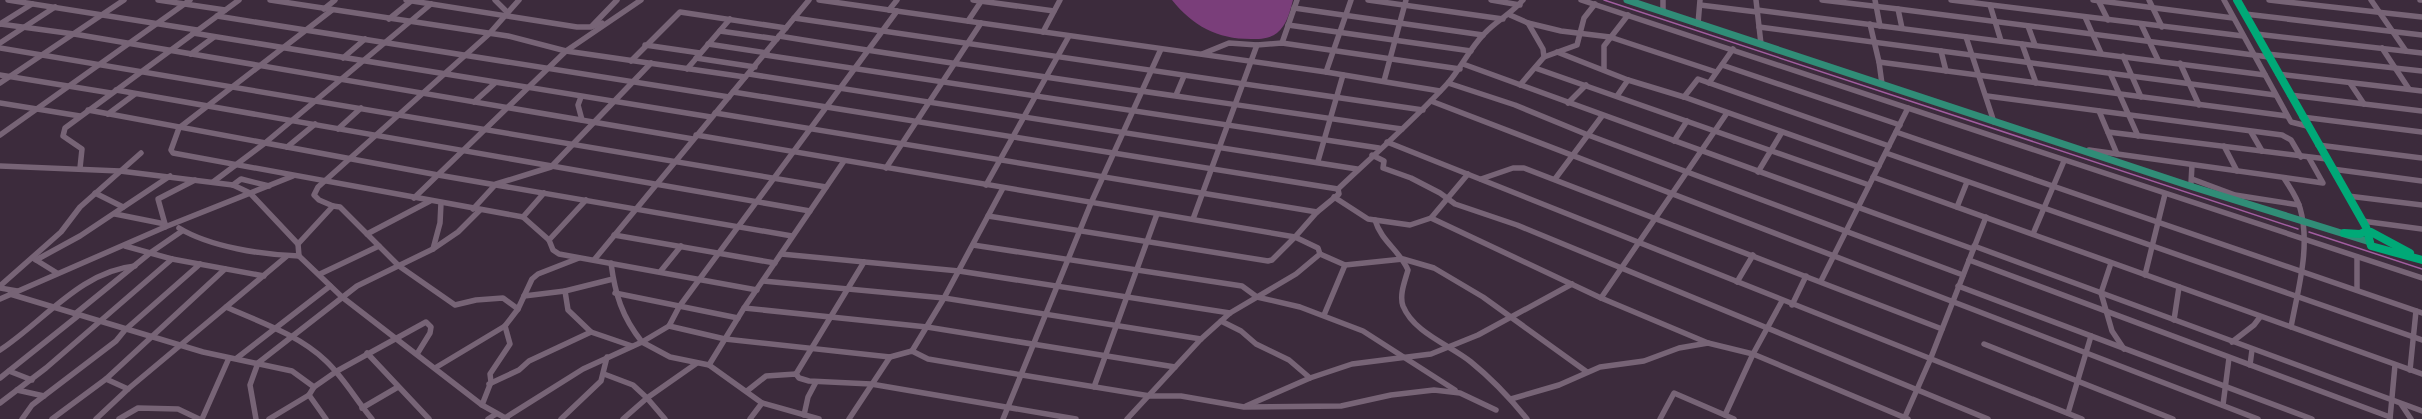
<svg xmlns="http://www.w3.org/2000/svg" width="2422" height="419" font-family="Cabin,sans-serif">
  <rect width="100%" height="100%" fill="#3c2b3c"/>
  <path fill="#7a3e7a" d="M 1172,0 L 1293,0 C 1290,11 1287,25 1277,33 C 1269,39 1260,39 1251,39 C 1217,39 1193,26 1172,0 Z"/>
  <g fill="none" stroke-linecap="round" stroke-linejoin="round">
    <g stroke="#a15da0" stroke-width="1.5">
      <polyline points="1604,0 2298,229"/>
      <polyline points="2309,232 2422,269"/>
    </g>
    <g stroke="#776476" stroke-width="5.5">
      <polyline points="8,0 197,30"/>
      <polyline points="158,0 225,10"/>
      <polyline points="270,0 508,36 566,51 745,77"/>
      <polyline points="406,0 577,27 591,27 602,23"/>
      <polyline points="495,0 506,11"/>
      <polyline points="819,0 1326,72 1440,91"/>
      <polyline points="973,0 1054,11"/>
      <polyline points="1368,0 1503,19"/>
      <polyline points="1491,0 1520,5"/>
      <polyline points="1581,0 2422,278"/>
      <polyline points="1663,0 1663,12"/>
      <polyline points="1756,0 1761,44"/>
      <polyline points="1822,0 1898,9"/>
      <polyline points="1875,0 1880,26"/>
      <polyline points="1951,0 2243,36"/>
      <polyline points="2093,0 2233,18"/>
      <polyline points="2098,0 2108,20"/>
      <polyline points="2149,0 2162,27"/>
      <polyline points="2224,0 2291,122 2307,126"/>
      <polyline points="2269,0 2422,17"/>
      <polyline points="2371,0 2406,51"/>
      <polyline points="2420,0 2422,0"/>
      <polyline points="1700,5 1757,12"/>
      <polyline points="1990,5 2001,41"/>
      <polyline points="1294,8 1483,35"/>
      <polyline points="324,9 335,0"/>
      <polyline points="332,10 179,128 171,150 173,153 523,217 544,193"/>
      <polyline points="889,10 897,0"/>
      <polyline points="1757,10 2265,75"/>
      <polyline points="2245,14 2422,35"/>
      <polyline points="1510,15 1528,23 1543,49 1544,57 1520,85"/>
      <polyline points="217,16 729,97"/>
      <polyline points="2085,17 2101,53"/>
      <polyline points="794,18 1423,110"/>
      <polyline points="389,19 411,1"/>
      <polyline points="968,21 982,0"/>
      <polyline points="1528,23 1561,31 1610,37 1716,72"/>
      <polyline points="0,24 74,34 693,139"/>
      <polyline points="0,24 32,4"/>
      <polyline points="1698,24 1700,0"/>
      <polyline points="1870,24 1879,62"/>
      <polyline points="2141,24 2158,60"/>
      <polyline points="1288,25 1471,51"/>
      <polyline points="592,26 617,0"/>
      <polyline points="2028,26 2035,45"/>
      <polyline points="1759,27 2275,95"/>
      <polyline points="1902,28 1898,9 2269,57"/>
      <polyline points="720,31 777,39"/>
      <polyline points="1043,32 1060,0"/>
      <polyline points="193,33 711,117"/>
      <polyline points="2256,34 2422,53"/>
      <path d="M 779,36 C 986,70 1194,98 1402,129"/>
      <polyline points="1966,37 1994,122"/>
      <polyline points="0,43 55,7"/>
      <polyline points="1282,43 1297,0"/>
      <polyline points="708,44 767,53"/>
      <polyline points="2022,44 2036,83"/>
      <polyline points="645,45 700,53"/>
      <polyline points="0,48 826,187"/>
      <polyline points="2382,48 2409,89"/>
      <polyline points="1941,51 1946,71"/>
      <polyline points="1557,52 1628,80 1684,97 1879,166"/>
      <polyline points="191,54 214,37"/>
      <polyline points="1202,54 1229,43 1257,45 1282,43 1460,69"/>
      <polyline points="2267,54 2422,71"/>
      <polyline points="765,55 1379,148"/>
      <polyline points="2123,56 2141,97"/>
      <polyline points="1544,57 1577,45 1584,18 1595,4"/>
      <polyline points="343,58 365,39"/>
      <polyline points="696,58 755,67"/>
      <polyline points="631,61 680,12 786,28"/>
      <polyline points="2180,63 2199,105"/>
      <polyline points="1463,64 1973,249"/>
      <polyline points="1722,65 1900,125"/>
      <polyline points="1535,68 1869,185"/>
      <polyline points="687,69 730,19"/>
      <polyline points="1604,69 1604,46 1628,15"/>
      <polyline points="1326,72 1351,0"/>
      <polyline points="2110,73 2138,136"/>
      <polyline points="749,74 1357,169"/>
      <polyline points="2278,74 2422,91"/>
      <polyline points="0,75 111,93"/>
      <polyline points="1384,81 1406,0"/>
      <polyline points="0,83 124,0"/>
      <polyline points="1448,83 1515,105 1588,135 1963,275"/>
      <polyline points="1709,83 1733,49"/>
      <polyline points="2350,83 2364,104"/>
      <polyline points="1882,84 1879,62 2287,116"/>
      <polyline points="116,90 810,211"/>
      <polyline points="733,92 1338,189"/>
      <polyline points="1176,95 1184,76"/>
      <polyline points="2290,95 2422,111"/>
      <polyline points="1617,96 1628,80"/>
      <polyline points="1987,96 2282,135 2291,140 2301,157"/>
      <polyline points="581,97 578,105 582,120"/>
      <polyline points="1684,97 1698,79 1889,146"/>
      <polyline points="1431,101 2258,419"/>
      <polyline points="474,102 495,83"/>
      <polyline points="0,103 80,116"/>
      <polyline points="1568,103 1586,85"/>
      <polyline points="88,110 438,175 792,236"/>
      <polyline points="2099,111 2117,154"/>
      <polyline points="715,113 1317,212"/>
      <polyline points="108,114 135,94"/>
      <polyline points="2302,117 2422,132"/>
      <polyline points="338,129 361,108"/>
      <polyline points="1896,132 2422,313"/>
      <polyline points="2108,132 2327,159"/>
      <polyline points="2251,132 2262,151"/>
      <polyline points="0,135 190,0"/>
      <path d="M 696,135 L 1295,237 L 1317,212 L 1339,194 L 1338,189 C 1375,154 1413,121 1448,83 C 1461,68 1470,48 1484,34 C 1497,20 1510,15 1523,0"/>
      <polyline points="1674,141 1687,121"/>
      <polyline points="1387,142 2082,419"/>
      <polyline points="2318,145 2422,158"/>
      <polyline points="2224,146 2237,171"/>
      <polyline points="287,147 315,124"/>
      <polyline points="2089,150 2323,183 2309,158"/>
      <polyline points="1886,153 2422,340"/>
      <polyline points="1372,155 1384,161 1383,168 1411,178 1440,193 1455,204 1517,225 1988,419"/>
      <polyline points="1318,161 1343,75"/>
      <polyline points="0,166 120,171 233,185 250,193 298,244"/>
      <polyline points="80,168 82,149 63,136 65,128 239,0"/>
      <polyline points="886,168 981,23"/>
      <polyline points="2332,169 2422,181"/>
      <polyline points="1758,172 1782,132"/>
      <polyline points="1873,177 2422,374"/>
      <path d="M 2284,178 C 2290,188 2297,197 2300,208 C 2311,246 2298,289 2291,327"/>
      <polyline points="1481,179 1513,168 1524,168 1942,329"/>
      <polyline points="1555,179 1602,116"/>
      <polyline points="2192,179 2235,195 2299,205"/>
      <polyline points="213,182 265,143 431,4"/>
      <polyline points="2191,183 2192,165"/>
      <polyline points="233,185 241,179 269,186"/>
      <polyline points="986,185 1069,36"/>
      <polyline points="95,193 123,207"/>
      <polyline points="2348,196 2422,205"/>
      <polyline points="1334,197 1368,219 1410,225 1431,218 1468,174"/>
      <polyline points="414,198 566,51 641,0"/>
      <polyline points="333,206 340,207 399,266 455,305 476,300 503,298 518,309"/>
      <polyline points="1957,207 1967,182"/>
      <polyline points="473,209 496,184 551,167 651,63"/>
      <polyline points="115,214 165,224 165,227"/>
      <polyline points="988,216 1268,261 1272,260 1295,237 1318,248 1320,254"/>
      <polyline points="523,217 549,240 553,250 559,254 757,290"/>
      <polyline points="1431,218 1601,298 1708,343 1753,354 1908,419"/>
      <polyline points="1193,219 1257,45"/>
      <path d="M 1375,220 C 1381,241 1400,251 1408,270 C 1405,281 1399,295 1403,306 C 1414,333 1450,345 1471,362 C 1492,379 1510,398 1527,419"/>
      <polyline points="2362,221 2422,229"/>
      <polyline points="165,224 158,199 195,180"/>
      <path d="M 179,228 C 210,247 263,255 299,256"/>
      <polyline points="367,234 430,201"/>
      <polyline points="2033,234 2064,161"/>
      <polyline points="614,235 775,263"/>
      <polyline points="549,240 586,200"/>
      <polyline points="973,245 1242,286 1257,297 1300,307 1363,331 1455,390"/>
      <polyline points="125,246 172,259 264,276"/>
      <polyline points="1974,246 2422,411"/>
      <polyline points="433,249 440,223 441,203"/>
      <polyline points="781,254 959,271 1230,313"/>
      <polyline points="1320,254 1345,265 1403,259 1434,268 1483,297 1587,372"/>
      <polyline points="2357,257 2357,290"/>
      <polyline points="33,258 36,260 80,236 170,176"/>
      <polyline points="36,260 57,273"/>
      <polyline points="594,260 809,0"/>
      <polyline points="1969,260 2390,417"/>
      <path d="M 611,263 C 615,294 622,317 642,342 L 669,326 L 679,307 L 897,11"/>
      <polyline points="2111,263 2101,293 2112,331 2124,349"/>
      <polyline points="660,272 681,246"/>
      <polyline points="320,274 379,246"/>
      <polyline points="2145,275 2165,194"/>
      <polyline points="763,281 944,298 1201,339"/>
      <polyline points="1821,281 1908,108"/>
      <polyline points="1737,282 1753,255"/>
      <polyline points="0,286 61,232 80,207 141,153"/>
      <polyline points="1958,286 2312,419"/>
      <polyline points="0,288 17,291"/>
      <polyline points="565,291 568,310 591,332"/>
      <polyline points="615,293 738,318"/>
      <polyline points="10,294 203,352 292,371 314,387"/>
      <polyline points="524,296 565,291 613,279"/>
      <polyline points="1601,298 1727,113"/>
      <polyline points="0,299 165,227 293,176"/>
      <polyline points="1792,305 1806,276"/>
      <path d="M 226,307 C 260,322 299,335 326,361 C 344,378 356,400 372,419"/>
      <polyline points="744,308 927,327 1175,367"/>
      <polyline points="75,314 150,253 182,231"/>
      <polyline points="1324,315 1345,265"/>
      <polyline points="2174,320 2179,287"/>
      <polyline points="1221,321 1241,331 1256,344 1289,360 1310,378"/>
      <polyline points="669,326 725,339 890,357 912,351 928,359 1022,375 1150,396 1181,396 1244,407 1341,406 1391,395 1434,390 1460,393 1496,410"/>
      <polyline points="2232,342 2254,325 2260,317"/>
      <polyline points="1984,344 2173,419"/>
      <path d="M 0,350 C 43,322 81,271 135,266"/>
      <polyline points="912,351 944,298 1003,188"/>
      <polyline points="367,353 429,419"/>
      <polyline points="237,358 330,286"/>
      <polyline points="709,365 744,308 844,161"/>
      <polyline points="2250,365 2252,350"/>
      <polyline points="435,368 505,326 518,309 532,279 538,274 579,258"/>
      <polyline points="2410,370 2416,311"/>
      <polyline points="9,371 32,380"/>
      <polyline points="604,374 633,385 647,398 697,363"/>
      <polyline points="796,374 864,262"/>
      <polyline points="0,378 79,315"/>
      <polyline points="106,379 128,389"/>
      <polyline points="489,384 519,370 529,361 591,332 632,346"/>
      <polyline points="1094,387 1157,214"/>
      <polyline points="17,390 44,396"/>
      <polyline points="747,391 766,376 796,374 799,378 809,381 871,384 1076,419"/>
      <polyline points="309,395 326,419"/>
      <polyline points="1511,399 1559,385 1600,367 1644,361 1679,348 1708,343"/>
      <polyline points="0,403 46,368 172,259"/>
      <polyline points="2401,404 2411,419"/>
      <polyline points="482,405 491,382 490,374 510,344 505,326"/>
      <polyline points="2223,405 2229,358"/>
      <polyline points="1246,406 1310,378 1352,364 1431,354 1478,335 1572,284"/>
      <polyline points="362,408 398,387"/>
      <polyline points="2068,413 2091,336"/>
      <polyline points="804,415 808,397 816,382"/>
      <polyline points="1725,415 1753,354 1782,301"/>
      <polyline points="505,418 583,369 642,342 670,357 709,365 762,403 819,419"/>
      <polyline points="22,419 32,405 116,341 125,330 200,264"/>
      <polyline points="52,419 106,379 225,269"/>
      <polyline points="96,419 128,389 287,256"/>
      <polyline points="119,419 138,408 178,409 199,419"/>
      <polyline points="202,419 229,358"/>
      <polyline points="256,419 250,385 258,363 357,286 433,249 458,232 480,210"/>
      <polyline points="269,419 309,395 314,387 337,371 426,322 431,327 430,333 417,354"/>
      <polyline points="488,419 496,414"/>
      <polyline points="507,419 482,405 342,297 299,256 298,244 333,206 319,200 314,195 318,187 489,34 519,0"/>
      <polyline points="561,419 601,381 607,357"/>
      <polyline points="623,419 647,398 665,419"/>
      <polyline points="750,419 762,403"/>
      <polyline points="849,419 890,357"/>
      <polyline points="1003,419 1091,203 1161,49"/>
      <polyline points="1127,419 1201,339 1230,313 1296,274 1320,254"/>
      <polyline points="1660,419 1674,393 1734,419"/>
      <polyline points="1904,419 1930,360 1986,217"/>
      <polyline points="2390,419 2395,365"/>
    </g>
    <polyline stroke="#308d77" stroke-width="7" points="1627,0 2190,186 2370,242"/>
    <g stroke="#00a977" stroke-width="8">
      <polyline points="2237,0 2366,227 2371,246 2422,260"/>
      <polyline points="2371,232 2410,253"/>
      <polyline points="2344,233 2360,234 2366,231"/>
    </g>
  </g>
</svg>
